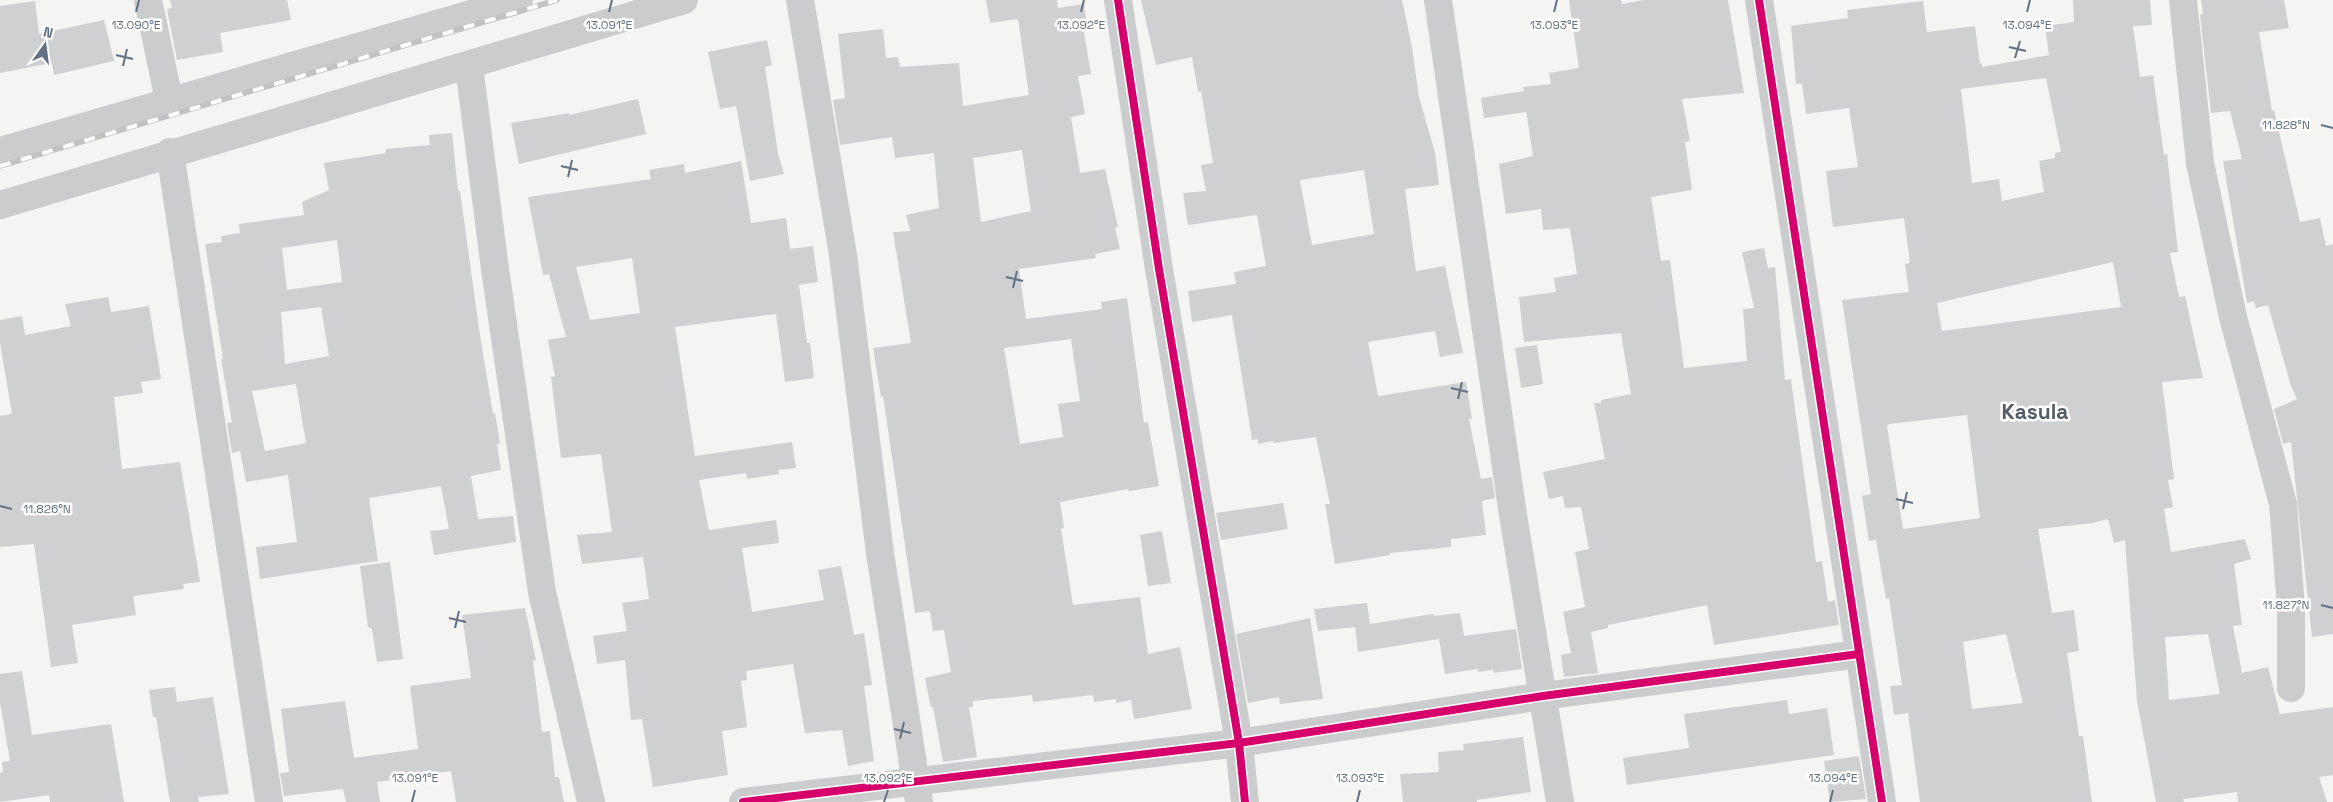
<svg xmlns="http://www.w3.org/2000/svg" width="2333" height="802" font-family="'Space Grotesk',sans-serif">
  <rect width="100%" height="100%" fill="#f4f4f2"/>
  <g fill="#cfd0d1" fill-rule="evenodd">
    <polygon points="170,0 287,0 291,20 220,33 223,52 177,60 167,9 172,8"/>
    <path d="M 986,0 L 1057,0 L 1058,8 L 1084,4 L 1087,27 L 1083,27 L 1091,74 L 1078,76 L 1085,114 L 1071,117 L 1080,173 L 1105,169 L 1118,227 L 1115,228 L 1120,249 L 1095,254 L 1096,258 L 1019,269 L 1026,319 L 1102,309 L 1101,302 L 1127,298 L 1144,423 L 1148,422 L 1159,486 L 1129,491 L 1128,489 L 1060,502 L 1064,528 L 1061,529 L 1073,605 L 1140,597 L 1148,654 L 1180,647 L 1192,709 L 1134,719 L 1131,700 L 1116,703 L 1116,699 L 1094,702 L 1093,695 L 1033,702 L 1032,695 L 973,701 L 973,707 L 969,707 L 977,757 L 943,762 L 933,707 L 931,708 L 925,678 L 951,672 L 944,630 L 933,631 L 930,611 L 915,613 L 883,396 L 881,397 L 873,348 L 911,343 L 893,232 L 910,231 L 906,215 L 939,208 L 934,153 L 895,158 L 892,137 L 840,145 L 833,100 L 845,98 L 838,34 L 883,29 L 886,58 L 898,57 L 900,67 L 959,63 L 963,106 L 1029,95 L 1018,19 L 990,23 ZM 1022,150 L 1031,211 L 981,222 L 973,158 ZM 1071,339 L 1080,401 L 1058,404 L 1063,437 L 1020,444 L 1004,348 Z"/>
    <path d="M 1141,0 L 1402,0 L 1412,47 L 1419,97 L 1435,153 L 1439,185 L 1405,189 L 1416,271 L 1445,266 L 1463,353 L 1440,357 L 1435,331 L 1368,342 L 1378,396 L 1466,382 L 1472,419 L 1469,419 L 1481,479 L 1492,477 L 1495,498 L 1482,501 L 1486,535 L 1451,539 L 1451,547 L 1390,553 L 1390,555 L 1335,564 L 1325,504 L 1330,504 L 1316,437 L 1274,443 L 1273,441 L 1258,444 L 1258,439 L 1252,440 L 1232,315 L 1192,322 L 1188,291 L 1236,284 L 1234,272 L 1266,266 L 1257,215 L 1188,225 L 1183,193 L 1206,191 L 1201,165 L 1213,163 L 1201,91 L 1198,92 L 1192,57 L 1156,65 ZM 1364,170 L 1374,234 L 1312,245 L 1300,180 Z"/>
    <polygon points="1569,0 1621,0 1622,4 1644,0 1728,0 1744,93 1682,99 1690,141 1685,142 1692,190 1651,197 1661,261 1670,260 1684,368 1747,361 1743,309 1754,308 1742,252 1764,248 1768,268 1775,267 1785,380 1791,379 1816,562 1822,561 1828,602 1835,600 1839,625 1714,645 1707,605 1608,625 1608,628 1591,632 1598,673 1564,677 1561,655 1571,653 1563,612 1585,607 1575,552 1589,549 1581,507 1565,508 1563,496 1549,499 1543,472 1605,459 1594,403 1601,403 1601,400 1631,394 1621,333 1524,342 1519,297 1556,292 1554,278 1577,274 1570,228 1543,230 1541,209 1506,214 1499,164 1533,156 1527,116 1526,112 1484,118 1481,98 1524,91 1523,87 1551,84 1549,73 1579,68"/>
    <path d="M 2073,0 L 2150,0 L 2152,25 L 2133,26 L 2140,77 L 2153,75 L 2164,155 L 2167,154 L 2178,252 L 2170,253 L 2179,297 L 2185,296 L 2203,378 L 2162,382 L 2174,479 L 2168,480 L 2173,507 L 2164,509 L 2171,552 L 2245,539 L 2251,559 L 2234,564 L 2242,625 L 2233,626 L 2242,673 L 2268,667 L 2280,714 L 2333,707 L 2333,775 L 2319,777 L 2327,802 L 2238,802 L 2237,792 L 2183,799 L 2184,802 L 2156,802 L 2137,701 L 2125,540 L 2114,543 L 2108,519 L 2093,523 L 2038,529 L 2052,613 L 2074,610 L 2079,651 L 2067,653 L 2079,736 L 2083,736 L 2092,802 L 1920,802 L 1908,713 L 1894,715 L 1890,686 L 1902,685 L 1889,598 L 1886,599 L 1876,540 L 1869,541 L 1862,496 L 1871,494 L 1842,300 L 1909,292 L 1905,264 L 1910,263 L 1904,218 L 1833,227 L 1826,171 L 1858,167 L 1849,108 L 1806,114 L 1802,83 L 1796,84 L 1791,26 L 1848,18 L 1847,10 L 1923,1 L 1927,32 L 1975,26 L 1980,64 L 1982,63 L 1982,67 L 2049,55 L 2045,26 L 2074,22 ZM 2046,78 L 2061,152 L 2055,153 L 2055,158 L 2039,161 L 2044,192 L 2002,201 L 1999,179 L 1972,183 L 1961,89 ZM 2113,262 L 2121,307 L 1942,331 L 1937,303 ZM 1967,415 L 1980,518 L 1903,529 L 1887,426 L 1889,424 ZM 2006,634 L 2023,703 L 1972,709 L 1963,642 ZM 2208,634 L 2220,694 L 2169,700 L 2165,637 Z"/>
    <polygon points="2201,0 2284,0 2289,28 2259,32 2272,111 2274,110 2300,222 2320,218 2326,246 2333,244 2333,634 2312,637 2291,442 2283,444 2274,409 2297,399 2291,386 2268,305 2256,308 2254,301 2247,303 2223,161 2242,159 2230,111 2211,113 2200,15 2203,14"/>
    <polygon points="35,1 39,34 104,20 114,61 54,75 52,63 0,73 0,6"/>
    <polygon points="767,40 772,65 765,67 778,153 784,174 750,181 736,106 720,109 708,52"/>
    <polygon points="638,99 646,134 519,164 511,123 569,113 569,115"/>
    <path d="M 452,133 L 458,191 L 460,191 L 479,329 L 493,414 L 495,413 L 500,443 L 497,444 L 501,470 L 471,476 L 478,519 L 513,516 L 516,542 L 434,555 L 430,531 L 449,529 L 441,486 L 369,498 L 378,561 L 260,579 L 256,547 L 297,542 L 288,475 L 246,482 L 240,451 L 232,453 L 227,423 L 232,422 L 221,359 L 223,359 L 205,244 L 222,242 L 221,236 L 240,233 L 239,224 L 304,215 L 302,202 L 329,190 L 324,163 L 386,153 L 386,149 L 430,145 L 429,135 ZM 337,240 L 342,282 L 287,290 L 282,248 ZM 321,307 L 329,356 L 285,364 L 281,312 ZM 296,384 L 306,443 L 265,451 L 252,391 Z"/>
    <path d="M 741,161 L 751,223 L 786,218 L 790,249 L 813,246 L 818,282 L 799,285 L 807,343 L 810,343 L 814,378 L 785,382 L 776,314 L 675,327 L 695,456 L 792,442 L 796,468 L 778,470 L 779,474 L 747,479 L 746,473 L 699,480 L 709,530 L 776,520 L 779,543 L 742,548 L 752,612 L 824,600 L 818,570 L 841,566 L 854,635 L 864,633 L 872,685 L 864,686 L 874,761 L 848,766 L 842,730 L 805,733 L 793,664 L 746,671 L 747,680 L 741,681 L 747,727 L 722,731 L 728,775 L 653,787 L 642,719 L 631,720 L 625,660 L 597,664 L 593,636 L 627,631 L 622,603 L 649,599 L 643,557 L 582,564 L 577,535 L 612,532 L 601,454 L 561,458 L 551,377 L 555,376 L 548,340 L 566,337 L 549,274 L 543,275 L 528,197 L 651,179 L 649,170 L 684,164 L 685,173 ZM 632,258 L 640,313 L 590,320 L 576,267 Z"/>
    <polygon points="108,297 111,312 149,306 161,379 141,382 143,393 114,397 122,469 180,462 200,582 183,584 184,589 133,596 136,615 72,625 78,663 51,667 34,544 0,547 0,416 12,414 0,343 0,320 22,316 25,335 71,326 65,304"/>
    <polygon points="1537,345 1543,384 1521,388 1515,348"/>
    <polygon points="1283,503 1288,529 1221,540 1216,513"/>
    <polygon points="1162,531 1171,583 1148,586 1140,535"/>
    <polygon points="390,562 403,659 377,662 372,629 368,627 360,566"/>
    <polygon points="1367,603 1370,624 1433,614 1434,616 1460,613 1464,636 1516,629 1522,669 1494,673 1493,670 1478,672 1478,669 1445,674 1439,639 1358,652 1355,627 1318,631 1314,609"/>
    <polygon points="525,608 536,660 533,661 542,732 550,731 555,777 559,777 564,802 456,802 451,771 377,782 380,802 346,802 343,789 284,796 280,773 289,772 281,709 345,701 354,758 418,749 410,686 471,678 462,615"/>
    <polygon points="1310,618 1323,699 1280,704 1279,697 1248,703 1236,634"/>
    <polygon points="22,671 32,735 111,724 124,802 50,802 49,795 0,802 0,773 3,772 2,762 10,761 0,702 0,674"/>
    <polygon points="175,687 177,702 213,697 229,794 198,797 199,802 170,802 156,717 153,717 149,690"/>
    <polygon points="1787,700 1789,714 1827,708 1834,755 1627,785 1623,758 1689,748 1684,714"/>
    <polygon points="1523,737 1531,792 1477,800 1477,802 1403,802 1400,774 1439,772 1438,752 1464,750 1463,744"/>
    <polygon points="1859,756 1866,799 1830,802 1824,761"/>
  </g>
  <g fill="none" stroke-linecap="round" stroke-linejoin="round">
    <g stroke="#cbcccd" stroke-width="28">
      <polyline points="148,0 169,100"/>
      <polyline points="800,0 843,255 880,553 919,802"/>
      <polyline points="1118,0 1159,269 1239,743 1245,802"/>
      <polyline points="1438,0 1513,515 1560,802"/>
      <polyline points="1759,0 1882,802"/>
      <polyline points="2183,0 2200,163 2233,317 2283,504 2291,607 2291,688"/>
      <polyline points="469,66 495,269 542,592 591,802"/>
      <polyline points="0,151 519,0"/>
      <polyline points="170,152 269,802"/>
      <polyline points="0,205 684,0"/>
      <polyline points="743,802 1239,743 1543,696 1859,654"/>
    </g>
    <defs>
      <polyline id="rail" points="0,166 557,0"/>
    </defs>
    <use href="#rail" stroke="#c1c2c3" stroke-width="5.5"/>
    <use href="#rail" stroke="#fff" stroke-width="4" stroke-dasharray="11" stroke-linecap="butt"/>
    <defs>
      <g id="cycleway">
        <polyline points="1118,0 1159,269 1239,743 1245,802"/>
        <polyline points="1759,0 1882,802"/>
        <polyline points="743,802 1239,743 1543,696 1859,654"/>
      </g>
    </defs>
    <use href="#cycleway" stroke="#fff" stroke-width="11"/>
    <use href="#cycleway" stroke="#d6006c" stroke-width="8"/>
  </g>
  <path fill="none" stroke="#637283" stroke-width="2" d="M 136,12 L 139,0M 609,12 L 612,0M 1081,12 L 1084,0M 1554,12 L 1557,0M 2027,12 L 2030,0M 2009,47 L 2026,51M 116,55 L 133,59M 2015,58 L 2020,41M 123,66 L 127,49M 2321,125 L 2333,128M 561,166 L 578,170M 568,177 L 572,160M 1006,277 L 1023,281M 1013,288 L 1017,271M 1451,388 L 1468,392M 1458,399 L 1462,382M 1896,499 L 1913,503M 0,506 L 12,509M 1903,509 L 1907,492M 2321,605 L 2333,608M 449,618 L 466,622M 455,628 L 459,611M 894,729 L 911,733M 900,739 L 904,722M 412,802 L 415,790M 884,802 L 888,790M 1357,802 L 1360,790M 1830,802 L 1833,790"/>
  <g text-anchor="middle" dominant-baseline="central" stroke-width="5" stroke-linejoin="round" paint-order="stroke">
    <g font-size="21" font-weight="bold" fill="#515c68" stroke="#fff">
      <text x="2035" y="411">Kasula</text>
    </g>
  </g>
  <g font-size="12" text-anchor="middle" fill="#637283" stroke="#fff" stroke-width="5" stroke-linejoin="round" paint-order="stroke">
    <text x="136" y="29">13.090°E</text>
    <text x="609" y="29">13.091°E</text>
    <text x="1081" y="29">13.092°E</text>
    <text x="1554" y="29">13.093°E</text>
    <text x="2027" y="29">13.094°E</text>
    <text x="2286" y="129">11.828°N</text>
    <text x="47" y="513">11.826°N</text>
    <text x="2286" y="609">11.827°N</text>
    <text x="415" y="782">13.091°E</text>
    <text x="888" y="782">13.092°E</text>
    <text x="1360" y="782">13.093°E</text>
    <text x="1833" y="782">13.094°E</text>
  </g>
  <g transform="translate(45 45) rotate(14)" stroke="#ffffff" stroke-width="4" paint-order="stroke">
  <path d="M0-4L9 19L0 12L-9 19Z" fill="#637283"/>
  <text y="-8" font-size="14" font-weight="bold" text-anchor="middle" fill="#637283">N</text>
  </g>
</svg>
